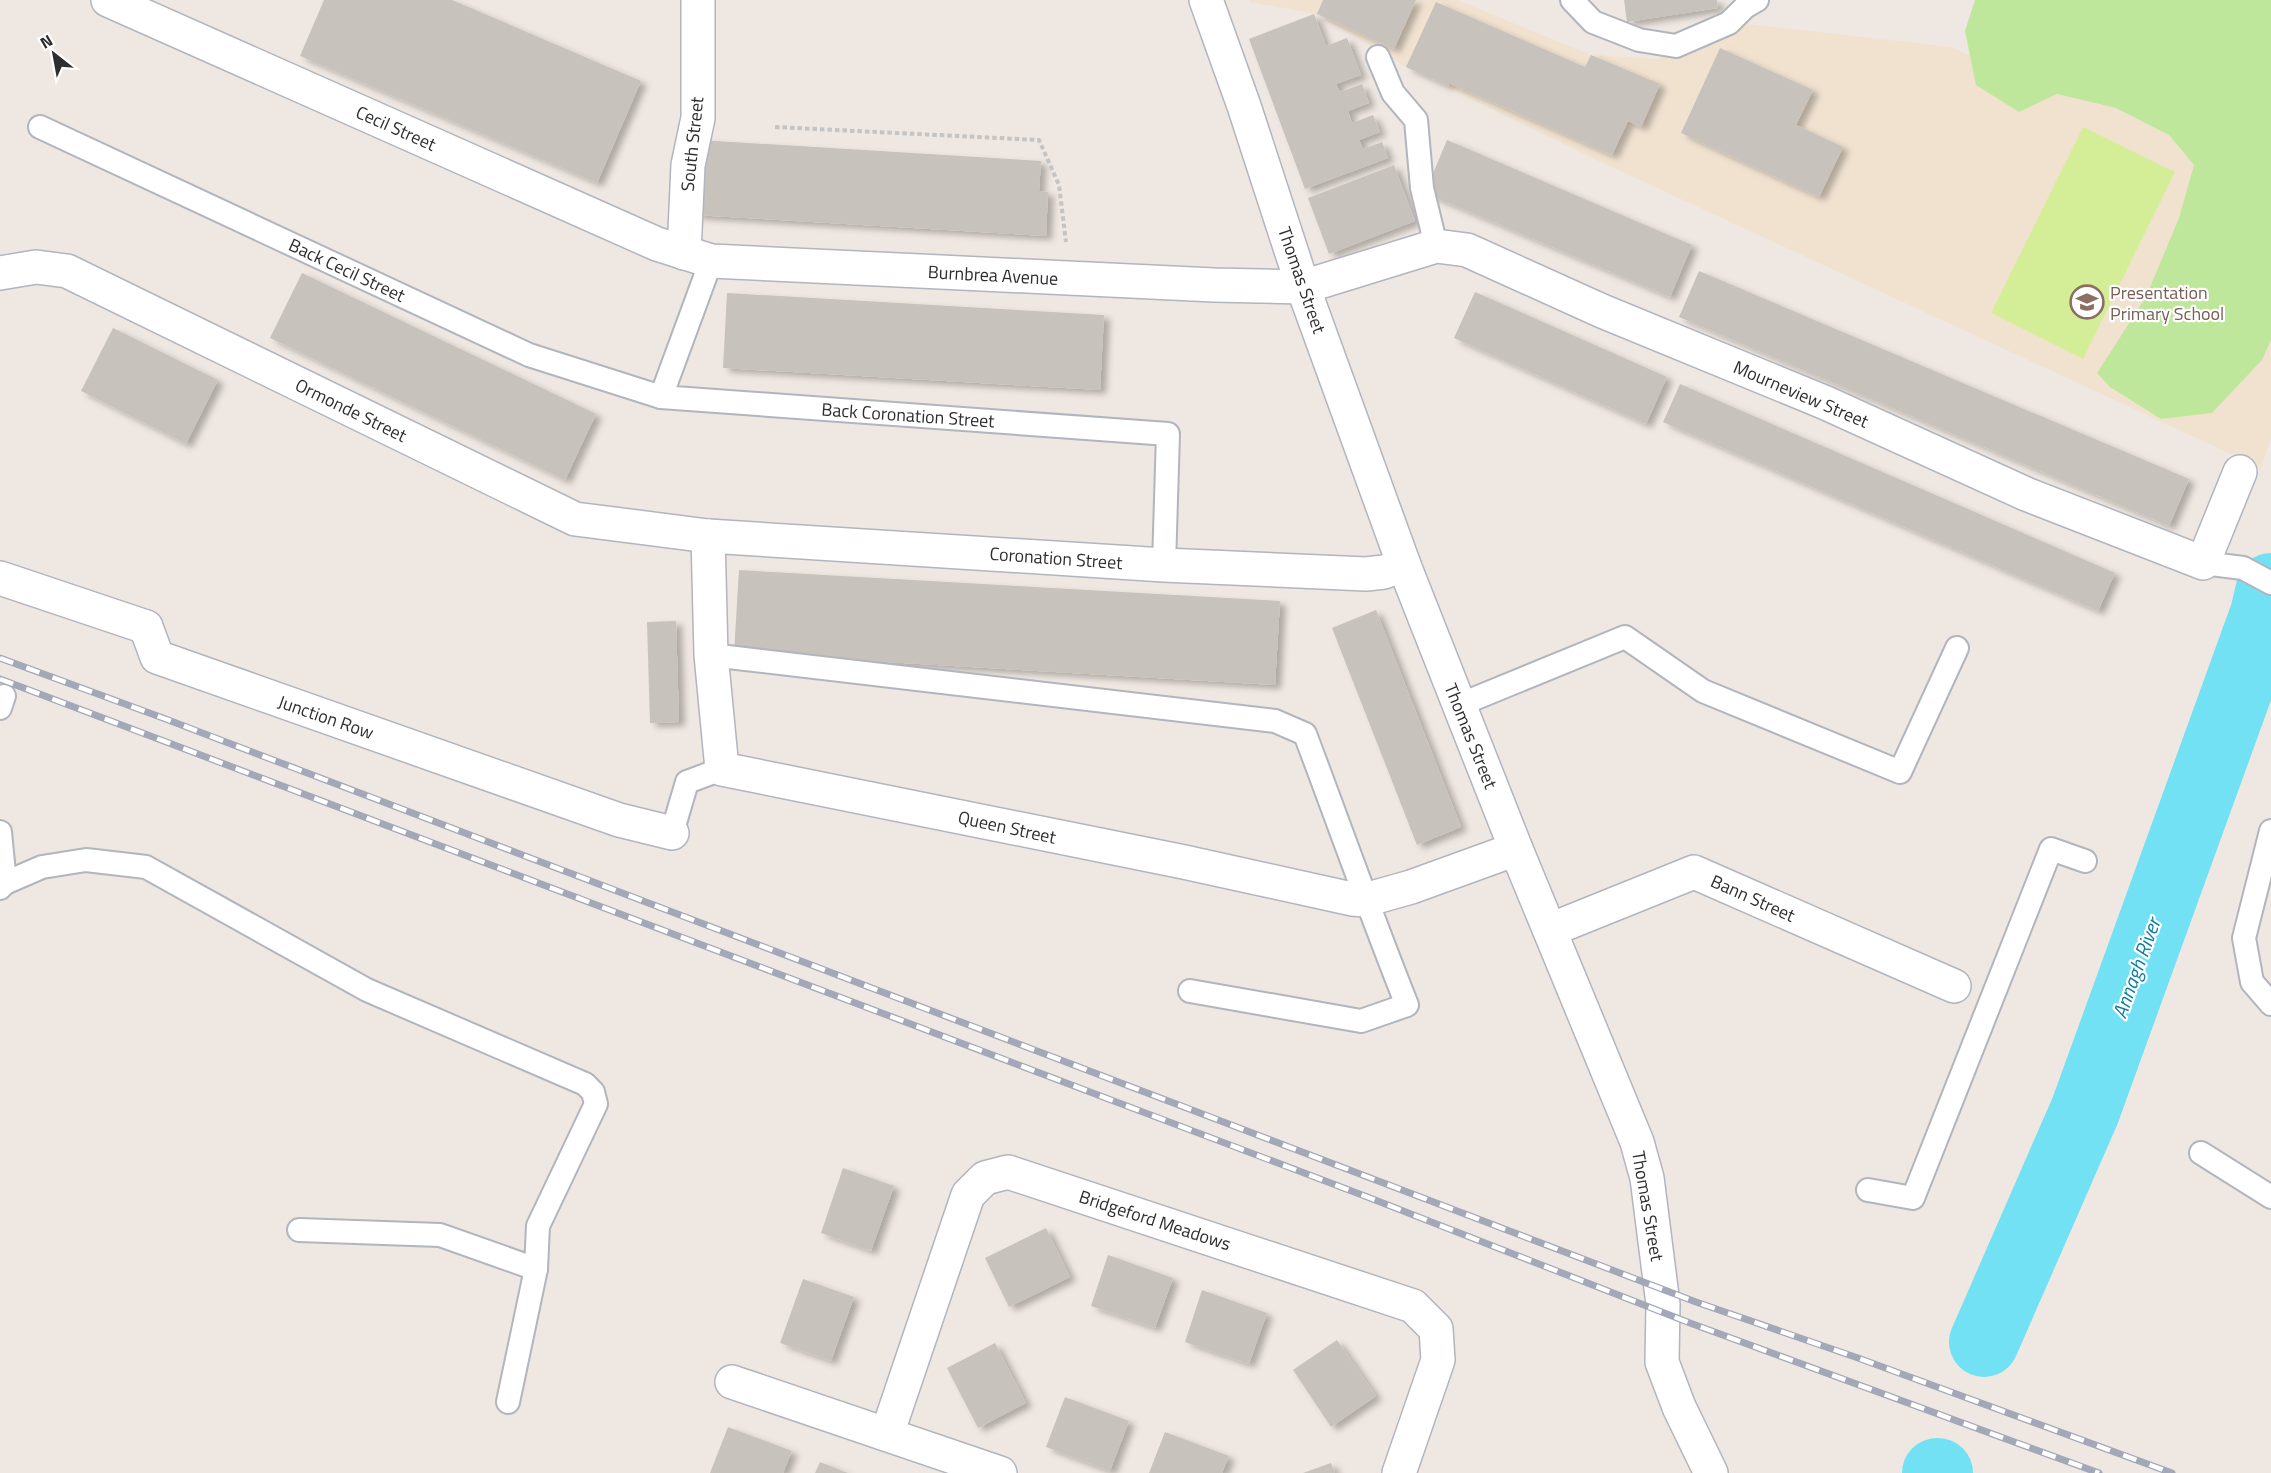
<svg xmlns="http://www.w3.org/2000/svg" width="2271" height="1473" font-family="'Titillium Web',sans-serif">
  <defs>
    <filter id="shadow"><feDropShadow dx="6" dy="4" stdDeviation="3" flood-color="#0004"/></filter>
  </defs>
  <rect width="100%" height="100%" fill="#efe7e1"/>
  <polygon fill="#f1e2d0" points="1250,0 1457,0 1591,55 1658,59 1748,24 1951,47 2057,94 2116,108 2169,135 2271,164 2271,439 2261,468 1586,155 1406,67 1317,14 1250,2"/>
  <polygon fill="#bfe79c" points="1975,0 2271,0 2271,340 2262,360 2212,413 2161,419 2110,387 2097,373 2146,297 2179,218 2194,165 2169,135 2116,108 2057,94 2019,112 1976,85 1965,31"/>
  <polygon fill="#d4ee98" points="2083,127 2175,172 2083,359 1991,313"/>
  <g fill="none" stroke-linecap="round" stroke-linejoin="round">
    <g stroke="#72e1f3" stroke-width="70">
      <polyline points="1984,1342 2085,1111 2265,614 2271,588"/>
      <polyline points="1937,1473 1938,1473"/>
    </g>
  </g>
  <g fill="#c8c2bc" filter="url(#shadow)">
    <polygon points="324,0 452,0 641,81 597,183 300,56"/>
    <polygon points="1323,0 1416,0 1394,49 1317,14"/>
    <polygon points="1624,0 1717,0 1718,8 1627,22"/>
    <polygon points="1436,2 1585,67 1591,55 1660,84 1641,127 1628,121 1612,155 1449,83 1448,86 1406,67"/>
    <polygon points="1314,14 1326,46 1347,38 1361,75 1336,84 1340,92 1362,84 1369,103 1348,111 1352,123 1373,115 1380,132 1359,140 1363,149 1382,142 1388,158 1305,189 1249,39"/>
    <polygon points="1720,48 1813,90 1796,125 1843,147 1819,197 1681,133"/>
    <polygon points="700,140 1041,161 1039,191 1048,192 1046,236 695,215"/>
    <polygon points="1447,140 1692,245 1670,297 1425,193"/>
    <polygon points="1394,165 1415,221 1329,254 1308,198"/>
    <polygon points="1699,271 2189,479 2169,526 1679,317"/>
    <polygon points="302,273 596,414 565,480 270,338"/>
    <polygon points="1475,292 1667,377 1646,424 1454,338"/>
    <polygon points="727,293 1104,315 1100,390 723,368"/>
    <polygon points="113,328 218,380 186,444 81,391"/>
    <polygon points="1680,384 2115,573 2098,611 1663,422"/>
    <polygon points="739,570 1280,601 1275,685 734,653"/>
    <polygon points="1376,610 1461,827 1417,845 1332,628"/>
    <polygon points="676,621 679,722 650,723 647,622"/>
    <polygon points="843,1168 894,1186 871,1251 821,1233"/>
    <polygon points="1046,1228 1070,1277 1009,1307 985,1258"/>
    <polygon points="1108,1255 1173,1278 1155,1328 1091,1306"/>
    <polygon points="803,1279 854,1297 831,1361 780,1343"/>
    <polygon points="1202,1290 1267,1313 1249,1364 1185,1342"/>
    <polygon points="1337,1340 1376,1396 1331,1427 1293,1370"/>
    <polygon points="995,1343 1026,1403 978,1428 947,1368"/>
    <polygon points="1065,1397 1129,1421 1110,1471 1046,1447"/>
    <polygon points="728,1427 792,1451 783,1473 710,1473"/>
    <polygon points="1165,1432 1229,1456 1222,1473 1149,1473"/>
    <polygon points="820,1462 848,1473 815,1473"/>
    <polygon points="1331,1463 1335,1473 1303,1473"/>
  </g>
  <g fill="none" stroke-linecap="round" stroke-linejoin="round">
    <defs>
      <g id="service">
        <polyline points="1572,0 1593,22 1639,40 1676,46 1729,23 1745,7 1757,0"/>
        <polyline points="1378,57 1393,93 1416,120 1422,188 1436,246"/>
        <polyline points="40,127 529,355 661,397"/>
        <polyline points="711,261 661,397 1168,434 1164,565"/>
        <polyline points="2203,563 2243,568 2271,583"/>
        <path d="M 711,655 L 1275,721 L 1305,734 C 1339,824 1371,915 1407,1005 L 1361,1021 L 1190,991"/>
        <polyline points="1459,705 1625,637 1703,691 1900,772 1957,648"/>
        <polyline points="0,708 4,696"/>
        <polyline points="2271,831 2244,938 2252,982 2271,1004"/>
        <polyline points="0,832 5,883"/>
        <polyline points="672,833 687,782 722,769"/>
        <polyline points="0,888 5,883 42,867 86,860 146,867 367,990 585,1084 593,1092 596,1104 538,1226 536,1269 508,1402"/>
        <polyline points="2201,1153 2271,1197"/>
        <polyline points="1868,1190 1913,1198 2051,849 2085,861"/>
        <polyline points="299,1230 440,1235 536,1269"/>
      </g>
      <polyline id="pedestrian" points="146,627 157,657 619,820 672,833"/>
      <g id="minor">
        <polyline points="108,0 657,244 711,261 1214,285 1303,287 1436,246 1467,250 1602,311 1826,403 2026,494 2203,563 2240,472"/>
        <polyline points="684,253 688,165 698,118 698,0"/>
        <polyline points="0,273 36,267 67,271 575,519 708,536 1164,565 1366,574 1384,572 1404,565"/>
        <polyline points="708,536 711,655 722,769 1184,862 1352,899 1365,900 1411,887 1516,849"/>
        <polyline points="0,578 146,627"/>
        <polyline points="1550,930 1694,872 1954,986"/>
        <polyline points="732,1382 1000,1473"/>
        <polyline points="887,1434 968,1195 985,1178 1008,1172 1413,1306 1436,1329 1438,1360 1399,1473"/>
      </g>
      <polyline id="secondary" points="1206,0 1244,106 1303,287 1404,565 1516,849 1637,1142 1647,1178 1663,1304 1662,1362 1679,1407 1711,1473"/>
    </defs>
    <use href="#service" stroke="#b1b5be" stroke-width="26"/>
    <use href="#pedestrian" stroke="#b1b5be" stroke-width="36"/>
    <use href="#minor" stroke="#b1b5be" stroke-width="36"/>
    <use href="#secondary" stroke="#b1b5be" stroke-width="36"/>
    <polyline stroke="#c4c4c4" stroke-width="4" stroke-dasharray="4.5 3" stroke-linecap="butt" points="775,127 1039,140 1059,185 1066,242"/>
    <use href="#service" stroke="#fff" stroke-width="22"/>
    <use href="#pedestrian" stroke="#fff" stroke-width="33"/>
    <use href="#minor" stroke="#fff" stroke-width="33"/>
    <use href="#secondary" stroke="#fff" stroke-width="33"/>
    <defs>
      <g id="rail">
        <polyline points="0,658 163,718 1696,1302 1858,1358 2172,1473"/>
        <polyline points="0,679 1370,1198 1690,1323 2099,1473"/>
      </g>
    </defs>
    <use href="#rail" stroke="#a2a8b8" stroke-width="7"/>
    <use href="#rail" stroke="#fff" stroke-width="4.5" stroke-dasharray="14" stroke-linecap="butt"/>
  </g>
  <defs>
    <symbol id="school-ring" viewBox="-11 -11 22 22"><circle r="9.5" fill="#fff" stroke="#8d6e63" stroke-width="1.5"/><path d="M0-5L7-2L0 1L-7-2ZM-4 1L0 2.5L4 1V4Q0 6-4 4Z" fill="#8d6e63"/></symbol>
  </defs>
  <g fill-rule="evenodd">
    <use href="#school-ring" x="2068" y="283" width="38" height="38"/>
  </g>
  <g text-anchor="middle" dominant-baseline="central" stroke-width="4.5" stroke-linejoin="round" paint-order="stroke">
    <g font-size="18" fill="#2e2e2e" stroke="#fff">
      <text transform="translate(396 128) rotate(24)">Cecil Street</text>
      <text transform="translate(692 144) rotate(-84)">South Street</text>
      <text transform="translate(347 270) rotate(25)">Back Cecil Street</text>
      <text transform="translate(993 275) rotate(3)">Burnbrea Avenue</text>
      <text transform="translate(1302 280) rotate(71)">Thomas Street</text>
      <text transform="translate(1801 394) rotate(23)">Mourneview Street</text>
      <text transform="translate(351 410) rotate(26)">Ormonde Street</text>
      <text transform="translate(908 415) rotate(4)">Back Coronation Street</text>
      <text transform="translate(1056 558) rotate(4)">Coronation Street</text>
      <text transform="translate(326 717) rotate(19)">Junction Row</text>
      <text transform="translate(1471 736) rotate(68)">Thomas Street</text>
      <text transform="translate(1007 827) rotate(12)">Queen Street</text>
      <text transform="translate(1753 898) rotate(24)">Bann Street</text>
      <text transform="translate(1648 1206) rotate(80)">Thomas Street</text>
      <text transform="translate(1155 1220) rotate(18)">Bridgeford Meadows</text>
    </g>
    <g font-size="18" fill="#785e54" stroke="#fff" text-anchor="start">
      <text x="2110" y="292">Presentation<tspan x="2110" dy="21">Primary School</tspan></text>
    </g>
    <g font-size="20" font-style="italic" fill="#097f9f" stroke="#fff">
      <text transform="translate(2136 968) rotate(-70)">Annagh River</text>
    </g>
  </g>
  <g transform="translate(54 54) rotate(329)" stroke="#ffffff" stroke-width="4.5" paint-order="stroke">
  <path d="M0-4.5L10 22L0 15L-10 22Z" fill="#2e2e2e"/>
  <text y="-9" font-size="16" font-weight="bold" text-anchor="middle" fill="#2e2e2e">N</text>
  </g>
</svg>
